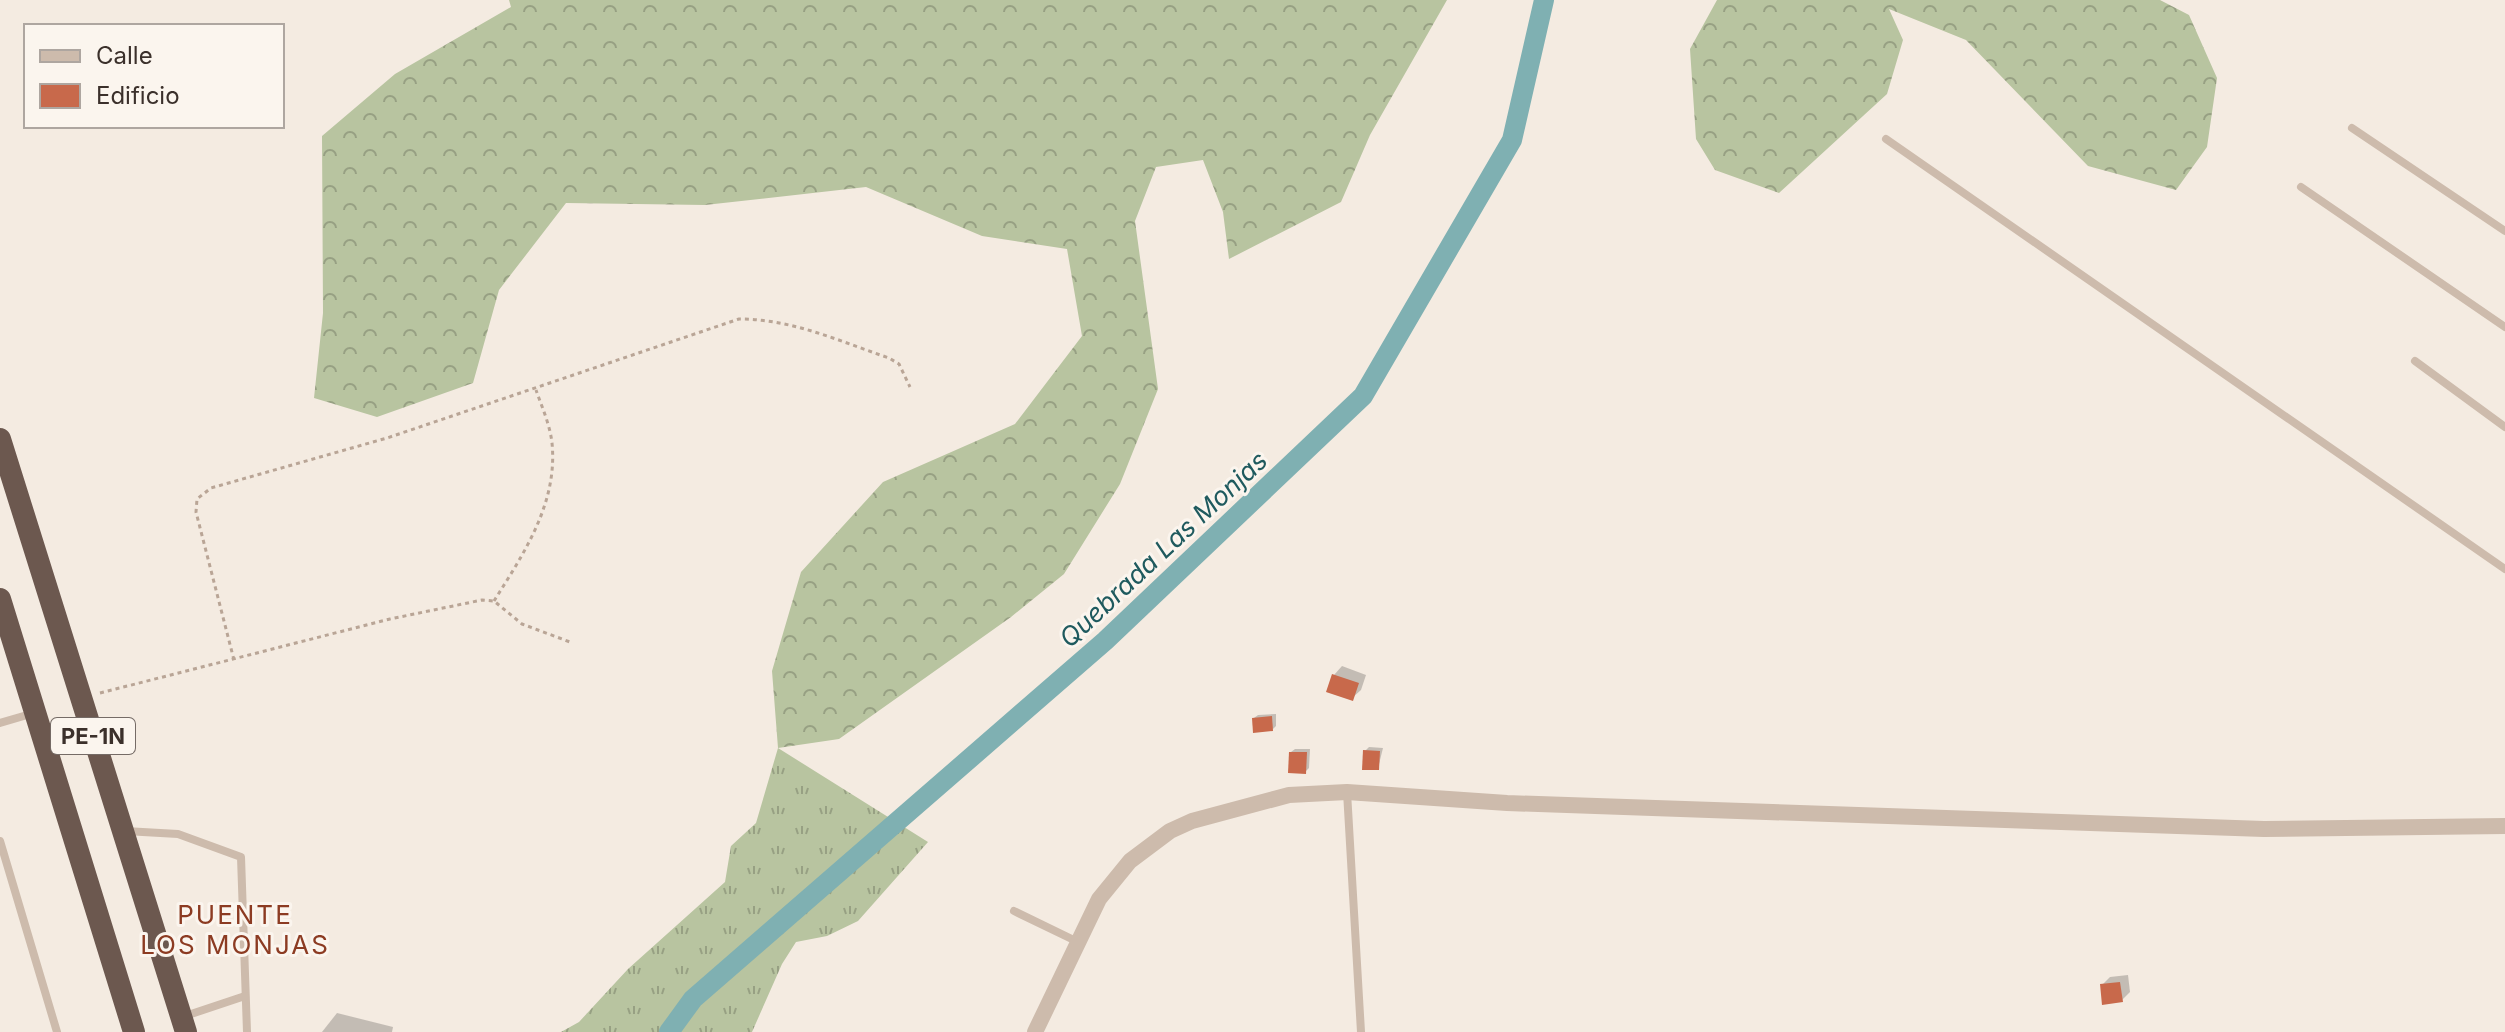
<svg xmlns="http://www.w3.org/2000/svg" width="2505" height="1032" font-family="Inter,sans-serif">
  <defs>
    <pattern id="grass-tufts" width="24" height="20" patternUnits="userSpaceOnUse" patternTransform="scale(2)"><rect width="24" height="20" fill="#b8c4a0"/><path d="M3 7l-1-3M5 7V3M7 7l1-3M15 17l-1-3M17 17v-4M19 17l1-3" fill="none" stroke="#97a083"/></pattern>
    <pattern id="forest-crowns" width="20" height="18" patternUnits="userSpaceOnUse" patternTransform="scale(2)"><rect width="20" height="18" fill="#b8c4a0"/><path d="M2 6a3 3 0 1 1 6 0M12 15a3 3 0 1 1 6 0" fill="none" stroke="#97a083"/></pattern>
  </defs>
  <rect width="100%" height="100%" fill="#f4ebe1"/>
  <polygon fill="url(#grass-tufts)" points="778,748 928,842 858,921 827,936 796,942 782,964 752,1032 561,1032 579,1022 628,969 725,882 731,846 756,823"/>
  <g fill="url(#forest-crowns)">
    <polygon points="509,0 1447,0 1370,135 1341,202 1229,259 1223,212 1203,160 1156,167 1135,221 1158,389 1120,484 1064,574 1011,617 839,739 778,748 772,671 801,572 883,482 1015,424 1082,336 1067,249 982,236 866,187 705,205 566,203 499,290 473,383 377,417 314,398 323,313 322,136 395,74 511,7"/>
    <polygon points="1717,0 2160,0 2189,15 2217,78 2207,147 2176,190 2088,166 1966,40 1889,9 1903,40 1887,94 1779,193 1715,170 1696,139 1690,49"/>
  </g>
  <g fill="#0003">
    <polygon points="1342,666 1366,675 1361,690 1352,698 1334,675"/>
    <polygon points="1276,714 1276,726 1273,729 1254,718 1258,715"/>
    <polygon points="1369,747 1383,748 1378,768 1365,751"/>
    <polygon points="1295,749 1310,749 1309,768 1305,772 1291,752"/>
    <polygon points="2128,975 2130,992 2122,1000 2102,985 2110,977"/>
    <polygon points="337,1013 393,1027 392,1032 322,1032"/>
  </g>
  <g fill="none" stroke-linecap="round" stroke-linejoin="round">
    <polyline stroke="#7fb0b2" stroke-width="20" points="669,1032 693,999 1105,641 1363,396 1512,140 1544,0"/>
  </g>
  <g fill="#c8694b">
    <polygon points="1332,674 1359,683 1353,701 1326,692"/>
    <polygon points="1272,716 1273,731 1253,733 1252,718"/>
    <polygon points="1363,750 1380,751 1379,770 1362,770"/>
    <polygon points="1289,752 1307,752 1306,774 1288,773"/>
    <polygon points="2120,982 2123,1002 2102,1005 2100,984"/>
  </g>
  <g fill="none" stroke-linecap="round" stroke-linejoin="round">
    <g stroke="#b9a596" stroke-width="3" stroke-dasharray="4 4" stroke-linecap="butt">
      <path d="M 494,601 C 524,553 558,503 552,443 C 550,425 542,407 536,390"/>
      <path d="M 234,660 L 196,512 L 197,499 L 211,488 L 387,438 L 739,319 C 792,319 839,341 889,358 L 899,364 L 910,387"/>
      <polyline points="100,693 390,619 482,600 494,601 522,624 570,642"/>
    </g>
    <g stroke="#cdbbac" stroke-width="8">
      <polyline points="2352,128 2505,231"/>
      <polyline points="1886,139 2505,569"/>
      <polyline points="2301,187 2505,327"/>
      <polyline points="2415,361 2505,427"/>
      <polyline points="0,723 34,713"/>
      <polyline points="1347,792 1361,1032"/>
      <polyline points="125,831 178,834 241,857 247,1032"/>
      <polyline points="0,841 57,1032"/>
      <polyline points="1014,911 1078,942"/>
      <polyline points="182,1017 245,996"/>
    </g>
    <polyline stroke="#cdbbac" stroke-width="16" points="1035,1032 1099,899 1130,861 1170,831 1192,821 1289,795 1347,792 1507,803 2264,829 2505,826"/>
    <g stroke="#6c584f" stroke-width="22">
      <polyline points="0,439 186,1032"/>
      <polyline points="0,599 134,1032"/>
    </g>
  </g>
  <g text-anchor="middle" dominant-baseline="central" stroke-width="6" stroke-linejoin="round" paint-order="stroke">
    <rect fill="#fbf5ee" stroke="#756b66" stroke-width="2" x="51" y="718" width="84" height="36" rx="6"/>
    <g font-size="22" font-weight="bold" fill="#3b302b">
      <text x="93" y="736">PE-1N</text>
    </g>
    <g font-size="26" font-style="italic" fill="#1f5a5e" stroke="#fbf5ee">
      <text transform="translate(1163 549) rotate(-43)">Quebrada Las Monjas</text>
    </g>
    <g font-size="26" letter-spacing="2" fill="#8c3b22" stroke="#fbf5ee">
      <text x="235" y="914">PUENTE<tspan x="235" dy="30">LOS MONJAS</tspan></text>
    </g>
  </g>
  <rect x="24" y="24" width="260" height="104" fill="#fbf5ee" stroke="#aea6a0" stroke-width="2"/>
  <rect x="40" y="50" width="40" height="12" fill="#cdbbac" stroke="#aea6a0" stroke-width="2"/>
  <text x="96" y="64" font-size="24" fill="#3b302b">Calle</text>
  <rect x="40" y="84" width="40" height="24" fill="#c8694b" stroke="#aea6a0" stroke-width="2"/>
  <text x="96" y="104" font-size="24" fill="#3b302b">Edificio</text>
</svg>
